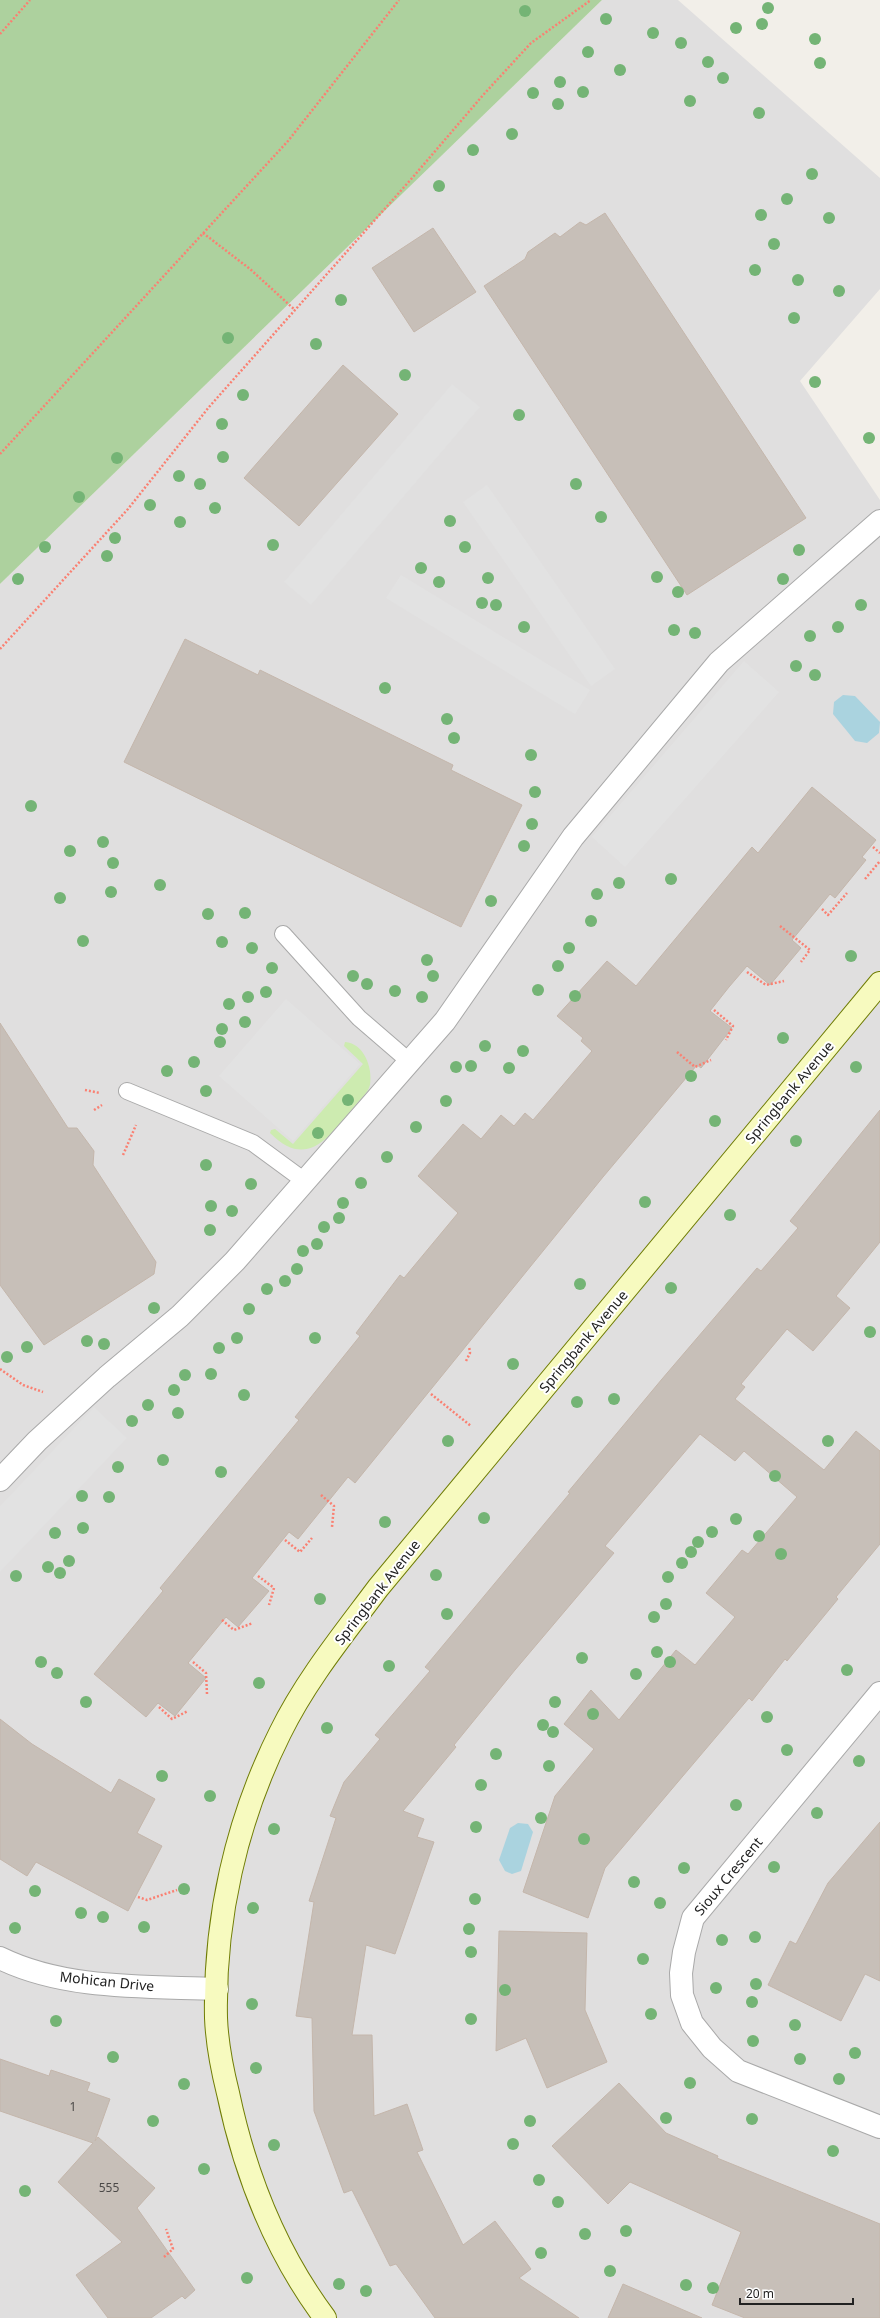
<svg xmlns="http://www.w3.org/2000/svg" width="880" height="2318" font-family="'Noto Sans',sans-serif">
  <rect width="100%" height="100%" fill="#f2efe9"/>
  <polygon fill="#e0dfdf" points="602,0 678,0 880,178 880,289 800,381 880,500 880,2318 0,2318 0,584"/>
  <path fill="#cdebb0" d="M 345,1042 C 364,1043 373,1068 370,1085 C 368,1094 355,1104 350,1112 C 326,1141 305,1168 270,1133 L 271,1130 L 275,1129 L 293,1144 L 363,1064 L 344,1046 Z"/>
  <polygon fill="#add19e" points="0,0 602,0 0,584"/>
  <g fill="#e2e2e2">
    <polygon points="452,384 480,407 311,605 284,582"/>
    <polygon points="487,485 615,669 591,686 463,502"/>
    <polygon points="401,575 590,690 575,714 386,598"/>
    <polygon points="744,661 779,692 625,867 592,837"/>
    <polygon points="286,999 360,1064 293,1141 219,1076"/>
    <polygon points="94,1407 127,1438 0,1572 0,1506"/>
  </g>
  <g fill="#aad3df">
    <polygon points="843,695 855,696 880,722 879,733 867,743 855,741 833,714 834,702"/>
    <polygon points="518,1823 528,1824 533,1832 521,1871 512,1874 505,1871 499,1860 510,1828"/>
  </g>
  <g fill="#c7bfb8" stroke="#c4b6ab">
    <polygon points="605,213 806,518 687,595 484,286 525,259 528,252 555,233 560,237 580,222 586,225"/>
    <polygon points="433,228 476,292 414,332 372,268"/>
    <polygon points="343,365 398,414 299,526 244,478"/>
    <polygon points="185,639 258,675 260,670 453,765 451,770 522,805 461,927 124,762"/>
    <polygon points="812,787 876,840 862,857 866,860 835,898 830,894 792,940 801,948 770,985 747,966 729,987 710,1011 732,1028 701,1068 697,1065 603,1177 355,1483 348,1477 298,1539 289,1532 252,1578 269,1591 238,1627 226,1617 188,1663 206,1678 175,1716 158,1703 146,1717 94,1674 163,1591 160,1588 299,1420 295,1417 360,1336 356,1333 400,1275 404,1278 458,1213 418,1176 463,1124 481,1139 501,1115 514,1126 525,1113 533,1120 592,1051 581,1041 583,1038 557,1016 607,961 636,986 752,847 758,853"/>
    <polygon points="0,1023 68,1128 77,1128 94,1151 93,1165 156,1262 154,1274 44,1345 0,1285"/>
    <polygon points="880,1110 880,1242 836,1296 850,1308 813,1351 787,1329 741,1384 745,1387 735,1399 824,1470 856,1431 880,1451 880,1544 836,1597 838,1599 787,1661 785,1659 752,1701 749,1698 605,1868 588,1918 523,1892 555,1796 594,1749 564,1724 591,1690 619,1720 676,1650 695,1665 735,1617 706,1593 742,1550 748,1554 797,1497 744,1451 735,1461 700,1434 605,1546 614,1553 515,1670 454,1745 456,1747 403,1811 424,1819 417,1837 434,1842 395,1954 366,1945 352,2035 372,2035 374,2116 407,2104 423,2150 417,2152 463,2245 495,2221 531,2269 519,2278 579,2318 435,2318 396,2264 390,2266 352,2190 344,2193 314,2111 312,2018 296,2016 314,1902 309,1901 336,1818 330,1816 344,1782 380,1739 375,1735 430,1671 425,1667 570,1493 568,1492 662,1379 757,1268 761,1271 798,1228 790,1221"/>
    <polygon points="0,1719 32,1744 111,1793 119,1779 155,1799 137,1833 162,1846 128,1911 36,1862 27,1876 0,1859"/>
    <polygon points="880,1822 880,1981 865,1974 841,2021 768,1985 790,1941 796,1944 828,1883"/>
    <polygon points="499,1931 587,1933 585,2010 607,2062 547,2088 526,2038 496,2051"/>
    <polygon points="0,2059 49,2076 51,2070 90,2083 87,2091 110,2099 95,2141 98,2137 155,2188 137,2208 195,2290 185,2299 182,2296 151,2318 108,2318 76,2275 122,2242 58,2182 93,2143 0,2111"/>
    <polygon points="619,2083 666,2133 718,2156 717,2158 880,2224 880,2318 745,2318 712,2305 741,2232 630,2182 608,2204 552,2146"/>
    <polygon points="623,2284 702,2318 608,2318"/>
  </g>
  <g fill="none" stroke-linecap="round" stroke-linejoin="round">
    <defs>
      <g id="lane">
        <polyline points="283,934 359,1018 410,1062"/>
        <polyline points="127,1091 253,1143 306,1182"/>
      </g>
      <g id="street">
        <polyline points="0,1480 37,1441 107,1377 180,1316 235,1261 445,1021 573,837 719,662 880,521"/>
        <polyline points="880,1693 693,1918 684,1952 681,1973 682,1995 692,2023 712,2048 738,2071 880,2127"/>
        <path d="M 0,1958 C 65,1990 146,1986 217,1989"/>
      </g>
      <path id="secondary" d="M 325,2318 C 275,2251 245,2174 228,2093 C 222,2069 217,2043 216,2018 C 214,1920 236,1821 280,1733 C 306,1680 343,1635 378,1588 L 880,983"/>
    </defs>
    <use href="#lane" stroke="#a9a9a9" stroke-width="18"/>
    <use href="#street" stroke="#a9a9a9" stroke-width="24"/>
    <use href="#secondary" stroke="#707d05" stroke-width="24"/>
    <g stroke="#fa8072" stroke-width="2.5" stroke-dasharray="2 2" stroke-linecap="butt">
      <polyline points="0,34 30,0"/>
      <polyline points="203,233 250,269 295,310"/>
      <polyline points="0,454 288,141 399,0"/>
      <polyline points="0,649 128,509 209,407 413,177 484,94 531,43 591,0"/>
      <polyline points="873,847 880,853"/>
      <polyline points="865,879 880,861"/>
      <polyline points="822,909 828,915 847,893"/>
      <polyline points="780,926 810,950 801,962"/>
      <polyline points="747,972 766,985 784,981"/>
      <polyline points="714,1010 733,1026 726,1040"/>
      <polyline points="677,1052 695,1067 711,1060"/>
      <polyline points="85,1090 100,1093"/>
      <polyline points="94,1110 102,1105"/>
      <polyline points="123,1155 136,1125"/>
      <polyline points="466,1361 470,1353 469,1346"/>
      <polyline points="0,1369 23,1385 43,1392"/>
      <polyline points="431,1394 471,1426"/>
      <polyline points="321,1495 334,1506 332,1527"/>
      <polyline points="285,1540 300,1552 312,1538"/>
      <polyline points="258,1576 274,1588 269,1605"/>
      <polyline points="222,1620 234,1630 253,1623"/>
      <polyline points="193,1662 206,1673 207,1694"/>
      <polyline points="159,1707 172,1719 188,1711"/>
      <polyline points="138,1897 147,1900 177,1890"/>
      <polyline points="164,2257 173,2249 166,2229"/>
    </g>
    <use href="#lane" stroke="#fff" stroke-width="16"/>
    <use href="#street" stroke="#fff" stroke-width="22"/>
    <use href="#secondary" stroke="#f7fabf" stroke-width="22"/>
  </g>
  <g fill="#74b475">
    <circle cx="768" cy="8" r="6"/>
    <circle cx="525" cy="11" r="6"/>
    <circle cx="606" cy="19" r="6"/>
    <circle cx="762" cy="24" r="6"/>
    <circle cx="736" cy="28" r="6"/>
    <circle cx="653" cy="33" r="6"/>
    <circle cx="815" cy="39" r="6"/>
    <circle cx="681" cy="43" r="6"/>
    <circle cx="588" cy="52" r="6"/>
    <circle cx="708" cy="62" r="6"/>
    <circle cx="820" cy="63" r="6"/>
    <circle cx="620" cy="70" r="6"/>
    <circle cx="723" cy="78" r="6"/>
    <circle cx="560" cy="82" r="6"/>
    <circle cx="583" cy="92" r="6"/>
    <circle cx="533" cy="93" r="6"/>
    <circle cx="690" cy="101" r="6"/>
    <circle cx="558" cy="104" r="6"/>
    <circle cx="759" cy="113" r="6"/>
    <circle cx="512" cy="134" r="6"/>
    <circle cx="473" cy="150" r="6"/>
    <circle cx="812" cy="174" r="6"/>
    <circle cx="439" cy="186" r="6"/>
    <circle cx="787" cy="199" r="6"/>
    <circle cx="761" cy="215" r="6"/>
    <circle cx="829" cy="218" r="6"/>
    <circle cx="774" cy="244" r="6"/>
    <circle cx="755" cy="270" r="6"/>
    <circle cx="798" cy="280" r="6"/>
    <circle cx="839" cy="291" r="6"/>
    <circle cx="341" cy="300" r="6"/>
    <circle cx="794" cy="318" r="6"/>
    <circle cx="228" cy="338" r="6"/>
    <circle cx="316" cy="344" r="6"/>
    <circle cx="405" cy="375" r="6"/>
    <circle cx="815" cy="382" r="6"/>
    <circle cx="243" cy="395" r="6"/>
    <circle cx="519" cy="415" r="6"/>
    <circle cx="222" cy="424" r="6"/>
    <circle cx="869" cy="438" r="6"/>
    <circle cx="223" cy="457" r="6"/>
    <circle cx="117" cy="458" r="6"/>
    <circle cx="179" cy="476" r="6"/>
    <circle cx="200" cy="484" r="6"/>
    <circle cx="576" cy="484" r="6"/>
    <circle cx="79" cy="497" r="6"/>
    <circle cx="150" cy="505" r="6"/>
    <circle cx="215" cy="508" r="6"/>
    <circle cx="601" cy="517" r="6"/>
    <circle cx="450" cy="521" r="6"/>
    <circle cx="180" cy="522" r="6"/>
    <circle cx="115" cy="538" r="6"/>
    <circle cx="273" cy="545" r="6"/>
    <circle cx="45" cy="547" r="6"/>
    <circle cx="465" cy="547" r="6"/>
    <circle cx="799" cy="550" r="6"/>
    <circle cx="107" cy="556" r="6"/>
    <circle cx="421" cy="568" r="6"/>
    <circle cx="657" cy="577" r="6"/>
    <circle cx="488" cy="578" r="6"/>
    <circle cx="18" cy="579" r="6"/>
    <circle cx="783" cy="579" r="6"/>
    <circle cx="439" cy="582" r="6"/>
    <circle cx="678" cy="592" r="6"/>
    <circle cx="482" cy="603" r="6"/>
    <circle cx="496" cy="605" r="6"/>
    <circle cx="861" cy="605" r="6"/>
    <circle cx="524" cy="627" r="6"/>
    <circle cx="838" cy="627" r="6"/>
    <circle cx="674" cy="630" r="6"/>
    <circle cx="695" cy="633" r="6"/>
    <circle cx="810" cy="636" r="6"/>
    <circle cx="796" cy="666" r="6"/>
    <circle cx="815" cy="675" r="6"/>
    <circle cx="385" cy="688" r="6"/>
    <circle cx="447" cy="719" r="6"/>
    <circle cx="454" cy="738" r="6"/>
    <circle cx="531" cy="755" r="6"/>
    <circle cx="535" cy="792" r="6"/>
    <circle cx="31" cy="806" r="6"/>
    <circle cx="532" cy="824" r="6"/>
    <circle cx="103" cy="842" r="6"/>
    <circle cx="524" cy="846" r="6"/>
    <circle cx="70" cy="851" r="6"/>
    <circle cx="113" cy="863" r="6"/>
    <circle cx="671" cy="879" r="6"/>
    <circle cx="619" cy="883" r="6"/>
    <circle cx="160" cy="885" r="6"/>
    <circle cx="111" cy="892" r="6"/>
    <circle cx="597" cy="894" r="6"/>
    <circle cx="60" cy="898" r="6"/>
    <circle cx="491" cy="901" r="6"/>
    <circle cx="245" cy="913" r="6"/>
    <circle cx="208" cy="914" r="6"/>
    <circle cx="591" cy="921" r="6"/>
    <circle cx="83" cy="941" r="6"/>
    <circle cx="222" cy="942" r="6"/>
    <circle cx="252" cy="948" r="6"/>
    <circle cx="569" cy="948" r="6"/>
    <circle cx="851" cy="956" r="6"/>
    <circle cx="427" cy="960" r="6"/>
    <circle cx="558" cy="966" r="6"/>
    <circle cx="272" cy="968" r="6"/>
    <circle cx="353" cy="976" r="6"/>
    <circle cx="433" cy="976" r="6"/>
    <circle cx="367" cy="984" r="6"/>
    <circle cx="538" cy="990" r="6"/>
    <circle cx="395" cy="991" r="6"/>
    <circle cx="266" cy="992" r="6"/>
    <circle cx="575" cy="996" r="6"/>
    <circle cx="248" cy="997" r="6"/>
    <circle cx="422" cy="997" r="6"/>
    <circle cx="229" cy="1004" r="6"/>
    <circle cx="245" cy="1022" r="6"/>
    <circle cx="222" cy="1029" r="6"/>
    <circle cx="783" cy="1038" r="6"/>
    <circle cx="220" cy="1042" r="6"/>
    <circle cx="485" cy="1046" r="6"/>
    <circle cx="523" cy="1051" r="6"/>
    <circle cx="194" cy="1062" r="6"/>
    <circle cx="471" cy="1066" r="6"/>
    <circle cx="456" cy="1067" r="6"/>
    <circle cx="856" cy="1067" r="6"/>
    <circle cx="509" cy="1068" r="6"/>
    <circle cx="167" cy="1071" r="6"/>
    <circle cx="691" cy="1076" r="6"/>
    <circle cx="206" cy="1091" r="6"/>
    <circle cx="348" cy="1100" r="6"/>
    <circle cx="446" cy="1101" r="6"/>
    <circle cx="715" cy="1121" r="6"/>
    <circle cx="416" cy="1127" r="6"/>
    <circle cx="318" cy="1133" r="6"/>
    <circle cx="796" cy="1141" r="6"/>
    <circle cx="387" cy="1157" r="6"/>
    <circle cx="206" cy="1165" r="6"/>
    <circle cx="361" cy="1183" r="6"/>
    <circle cx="251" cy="1184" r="6"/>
    <circle cx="645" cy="1202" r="6"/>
    <circle cx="343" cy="1203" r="6"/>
    <circle cx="211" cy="1206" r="6"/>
    <circle cx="232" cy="1211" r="6"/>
    <circle cx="730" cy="1215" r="6"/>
    <circle cx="339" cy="1218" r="6"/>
    <circle cx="324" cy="1227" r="6"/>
    <circle cx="210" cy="1230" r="6"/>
    <circle cx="317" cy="1244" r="6"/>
    <circle cx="303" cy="1251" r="6"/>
    <circle cx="297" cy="1269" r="6"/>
    <circle cx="285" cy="1281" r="6"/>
    <circle cx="580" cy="1284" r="6"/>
    <circle cx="671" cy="1288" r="6"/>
    <circle cx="267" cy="1289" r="6"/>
    <circle cx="154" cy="1308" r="6"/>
    <circle cx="249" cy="1309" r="6"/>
    <circle cx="870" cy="1332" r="6"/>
    <circle cx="237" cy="1338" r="6"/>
    <circle cx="315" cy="1338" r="6"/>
    <circle cx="87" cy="1341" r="6"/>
    <circle cx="104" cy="1344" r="6"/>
    <circle cx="27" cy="1347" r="6"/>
    <circle cx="219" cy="1348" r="6"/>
    <circle cx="7" cy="1357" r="6"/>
    <circle cx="513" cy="1364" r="6"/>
    <circle cx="211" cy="1374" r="6"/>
    <circle cx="185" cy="1375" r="6"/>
    <circle cx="174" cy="1390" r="6"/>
    <circle cx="244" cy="1395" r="6"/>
    <circle cx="614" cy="1399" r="6"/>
    <circle cx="577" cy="1402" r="6"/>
    <circle cx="148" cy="1405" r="6"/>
    <circle cx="178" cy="1413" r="6"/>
    <circle cx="132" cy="1421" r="6"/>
    <circle cx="448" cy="1441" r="6"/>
    <circle cx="828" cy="1441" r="6"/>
    <circle cx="163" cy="1460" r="6"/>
    <circle cx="118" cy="1467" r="6"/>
    <circle cx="221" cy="1472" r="6"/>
    <circle cx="775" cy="1476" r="6"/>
    <circle cx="82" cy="1496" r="6"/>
    <circle cx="109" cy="1497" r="6"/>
    <circle cx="484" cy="1518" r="6"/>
    <circle cx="736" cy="1519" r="6"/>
    <circle cx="385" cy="1522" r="6"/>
    <circle cx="83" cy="1528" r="6"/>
    <circle cx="712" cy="1532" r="6"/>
    <circle cx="55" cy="1533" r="6"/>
    <circle cx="759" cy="1536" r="6"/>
    <circle cx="698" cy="1542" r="6"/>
    <circle cx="691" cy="1552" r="6"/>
    <circle cx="781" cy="1554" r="6"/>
    <circle cx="69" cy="1561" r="6"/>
    <circle cx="682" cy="1563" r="6"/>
    <circle cx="48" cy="1567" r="6"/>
    <circle cx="60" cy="1573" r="6"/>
    <circle cx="436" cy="1575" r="6"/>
    <circle cx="16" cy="1576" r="6"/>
    <circle cx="668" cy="1577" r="6"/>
    <circle cx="320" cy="1599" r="6"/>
    <circle cx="666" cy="1604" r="6"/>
    <circle cx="447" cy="1614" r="6"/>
    <circle cx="654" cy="1617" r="6"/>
    <circle cx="657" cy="1652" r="6"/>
    <circle cx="582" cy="1658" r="6"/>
    <circle cx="41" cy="1662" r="6"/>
    <circle cx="670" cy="1662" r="6"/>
    <circle cx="389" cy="1666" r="6"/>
    <circle cx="847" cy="1670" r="6"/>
    <circle cx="57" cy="1673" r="6"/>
    <circle cx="636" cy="1674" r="6"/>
    <circle cx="259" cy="1683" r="6"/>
    <circle cx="86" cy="1702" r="6"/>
    <circle cx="555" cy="1702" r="6"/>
    <circle cx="593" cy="1714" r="6"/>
    <circle cx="767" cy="1717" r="6"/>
    <circle cx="543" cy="1725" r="6"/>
    <circle cx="327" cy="1728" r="6"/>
    <circle cx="553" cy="1732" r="6"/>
    <circle cx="787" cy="1750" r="6"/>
    <circle cx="496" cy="1754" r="6"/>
    <circle cx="859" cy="1761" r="6"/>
    <circle cx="549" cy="1766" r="6"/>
    <circle cx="162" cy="1776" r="6"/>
    <circle cx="481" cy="1785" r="6"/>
    <circle cx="210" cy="1796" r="6"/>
    <circle cx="736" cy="1805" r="6"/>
    <circle cx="817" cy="1813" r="6"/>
    <circle cx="541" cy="1818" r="6"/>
    <circle cx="476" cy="1827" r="6"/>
    <circle cx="274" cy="1829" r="6"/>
    <circle cx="584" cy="1839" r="6"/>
    <circle cx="774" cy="1867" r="6"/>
    <circle cx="684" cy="1868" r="6"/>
    <circle cx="634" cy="1882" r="6"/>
    <circle cx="184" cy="1889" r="6"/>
    <circle cx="35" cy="1891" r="6"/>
    <circle cx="475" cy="1899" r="6"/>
    <circle cx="660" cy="1903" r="6"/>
    <circle cx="253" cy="1908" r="6"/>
    <circle cx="81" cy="1913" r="6"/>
    <circle cx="103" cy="1917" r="6"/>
    <circle cx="144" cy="1927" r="6"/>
    <circle cx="15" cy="1928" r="6"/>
    <circle cx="469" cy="1929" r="6"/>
    <circle cx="755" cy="1937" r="6"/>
    <circle cx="722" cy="1940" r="6"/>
    <circle cx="471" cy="1952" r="6"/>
    <circle cx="643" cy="1959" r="6"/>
    <circle cx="756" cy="1984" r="6"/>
    <circle cx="716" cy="1988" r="6"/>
    <circle cx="505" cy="1990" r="6"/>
    <circle cx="752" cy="2002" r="6"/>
    <circle cx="252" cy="2004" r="6"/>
    <circle cx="651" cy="2014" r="6"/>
    <circle cx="471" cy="2019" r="6"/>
    <circle cx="56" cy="2021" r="6"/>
    <circle cx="795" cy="2025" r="6"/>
    <circle cx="753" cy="2041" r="6"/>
    <circle cx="855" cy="2053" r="6"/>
    <circle cx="113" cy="2057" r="6"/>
    <circle cx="800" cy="2059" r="6"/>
    <circle cx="256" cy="2068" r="6"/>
    <circle cx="839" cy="2079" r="6"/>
    <circle cx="690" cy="2083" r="6"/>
    <circle cx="184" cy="2084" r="6"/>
    <circle cx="666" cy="2118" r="6"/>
    <circle cx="752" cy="2119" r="6"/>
    <circle cx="153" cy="2121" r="6"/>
    <circle cx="530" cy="2121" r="6"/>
    <circle cx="513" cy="2144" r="6"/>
    <circle cx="274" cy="2145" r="6"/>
    <circle cx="833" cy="2151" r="6"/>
    <circle cx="204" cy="2169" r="6"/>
    <circle cx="539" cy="2180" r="6"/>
    <circle cx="25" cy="2191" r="6"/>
    <circle cx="558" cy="2202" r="6"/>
    <circle cx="626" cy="2231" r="6"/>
    <circle cx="585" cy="2234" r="6"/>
    <circle cx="541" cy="2253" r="6"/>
    <circle cx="610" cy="2271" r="6"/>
    <circle cx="247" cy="2278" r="6"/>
    <circle cx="339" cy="2284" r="6"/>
    <circle cx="686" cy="2285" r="6"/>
    <circle cx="713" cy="2288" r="6"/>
    <circle cx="366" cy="2291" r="6"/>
  </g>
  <g text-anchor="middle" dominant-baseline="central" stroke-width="4" stroke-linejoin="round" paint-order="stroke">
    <g font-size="12" fill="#4b4948">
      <text x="73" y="2106">1</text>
      <text x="109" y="2187">555</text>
    </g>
    <g font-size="14" fill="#222" stroke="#fff">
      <text transform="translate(789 1092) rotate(-50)">Springbank Avenue</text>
      <text transform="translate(583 1341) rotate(-50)">Springbank Avenue</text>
      <text transform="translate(377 1592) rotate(-52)">Springbank Avenue</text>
      <text transform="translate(728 1876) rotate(-50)">Sioux Crescent</text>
      <text transform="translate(107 1981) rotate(6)">Mohican Drive</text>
    </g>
  </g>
  <path d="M740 2298v6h113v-6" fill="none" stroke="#222222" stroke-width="2"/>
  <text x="746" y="2298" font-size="12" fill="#222222" stroke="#ffffff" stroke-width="3" paint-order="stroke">20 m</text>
</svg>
